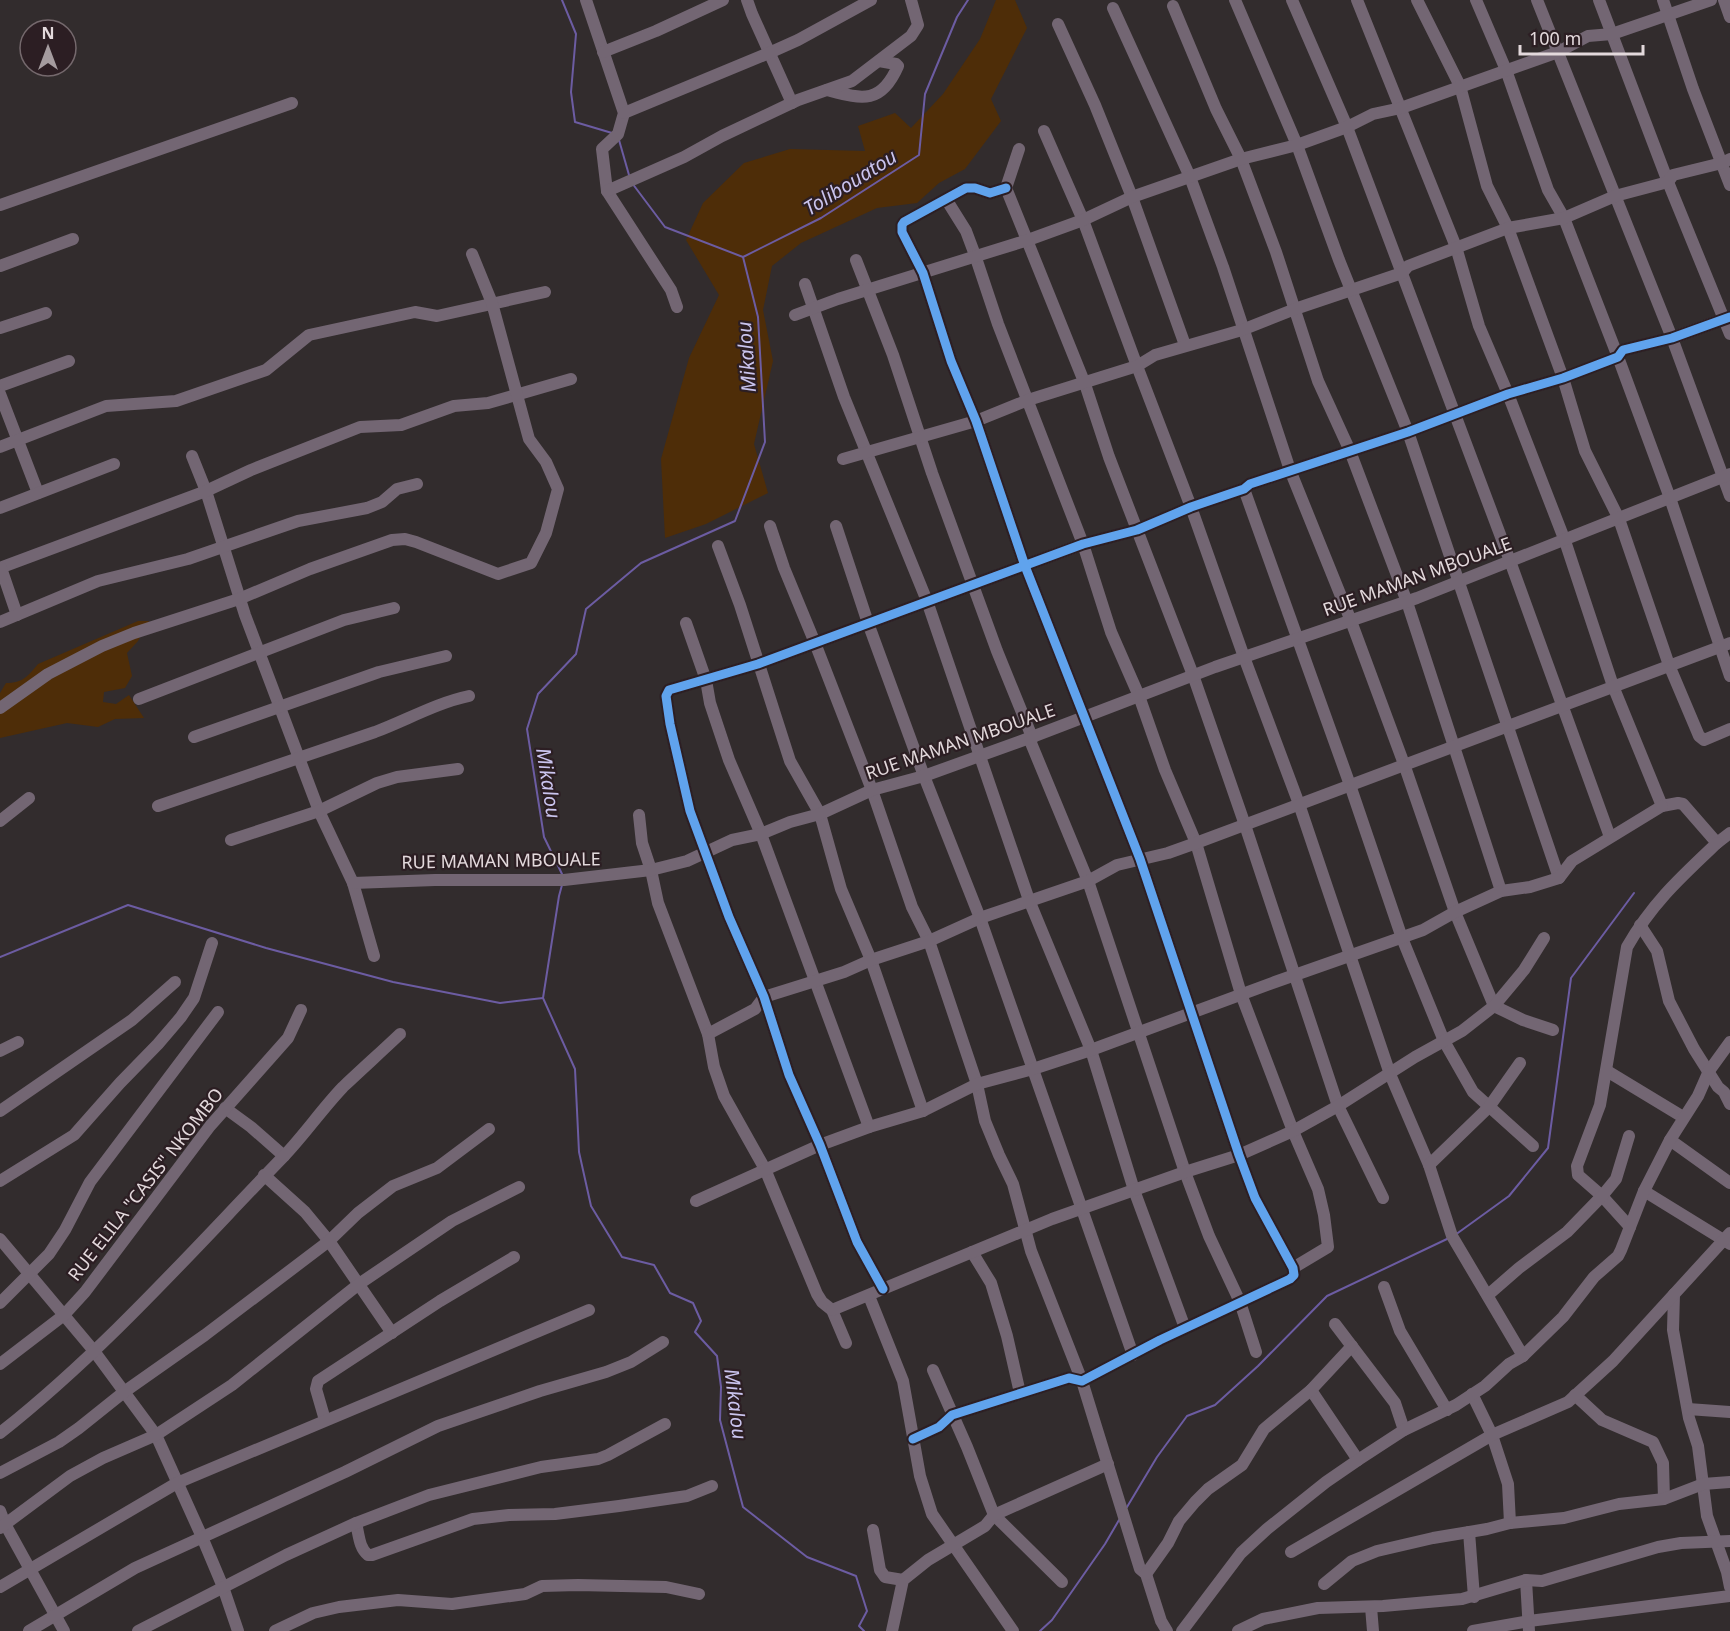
<svg xmlns="http://www.w3.org/2000/svg" width="1730" height="1631" font-family="'Noto Sans',sans-serif">
  <rect width="100%" height="100%" fill="#322c2d"/>
  <g fill="#4e2d08">
    <polygon points="996,0 1015,0 1027,28 991,99 1001,121 965,169 939,183 917,203 877,208 801,243 772,266 763,310 773,361 754,444 768,493 706,524 665,538 661,459 689,358 719,295 686,240 703,203 744,163 790,149 865,151 858,126 895,113 911,128 943,94 980,39"/>
    <path d="M 138,621 L 149,621 L 138,641 L 127,653 L 132,676 L 125,688 L 104,692 L 103,702 L 116,704 L 129,695 L 144,718 L 115,719 L 98,727 L 67,723 L 0,738 L 0,693 L 6,683 C 23,683 28,676 38,664 Z"/>
  </g>
  <g fill="none" stroke-linecap="round" stroke-linejoin="round">
    <g stroke="#6c5ca2" stroke-width="2">
      <polyline points="562,0 576,34 571,92 575,122 612,133"/>
      <polyline points="619,140 629,175"/>
      <polyline points="632,183 665,227 743,257"/>
      <polyline points="743,257 821,218 919,155 925,94 957,17 968,0"/>
      <polyline points="562,874 544,837 527,729 538,694 576,654 586,609 641,563 735,521 765,442 758,317 743,257"/>
      <polyline points="562,885 559,896 543,998 575,1069 579,1152 591,1206 622,1257 654,1265 670,1293 693,1303 701,1321 695,1332 717,1356 721,1387 720,1420 743,1507 807,1557 856,1576 867,1611 859,1626 864,1631"/>
      <polyline points="0,957 128,905 266,948 393,982 500,1003 543,998"/>
      <polyline points="1455,1235 1509,1196 1548,1148 1571,978 1634,893"/>
      <polyline points="1127,1507 1157,1457 1187,1416 1215,1405 1258,1366 1327,1296 1447,1239"/>
      <polyline points="1040,1631 1052,1620 1105,1544 1119,1520"/>
    </g>
    <g stroke="#736673" stroke-width="12">
      <polyline points="586,0 624,113 618,134 602,149 607,191 671,290 677,307"/>
      <polyline points="747,0 752,14 792,103"/>
      <polyline points="1235,0 1297,145 1339,260 1408,432 1559,878"/>
      <polyline points="1292,0 1347,127 1510,561 1610,837"/>
      <polyline points="1357,0 1456,247 1479,326 1508,394 1565,541 1613,686 1662,806 1678,803 1683,804 1717,843 1730,833"/>
      <polyline points="1417,0 1460,86 1487,186 1508,228 1563,378 1585,451 1619,519 1669,665 1699,736 1704,740 1730,729"/>
      <polyline points="1476,0 1506,70 1548,190 1564,218 1618,357 1670,498 1730,676"/>
      <polyline points="1537,0 1672,338 1730,496"/>
      <polyline points="1599,0 1668,182 1730,334"/>
      <polyline points="1663,0 1693,89 1730,185"/>
      <polyline points="1724,0 1730,17"/>
      <polyline points="1173,6 1216,109 1241,159 1276,252 1318,381 1350,451 1407,602 1501,891"/>
      <polyline points="1113,8 1190,177 1223,267 1290,470 1351,621 1404,764 1455,912 1494,1006 1523,1020 1553,1030"/>
      <polyline points="1058,24 1095,105 1132,197 1185,345"/>
      <polyline points="603,52 656,31 723,0"/>
      <path d="M 827,90 C 862,99 881,105 898,66 L 896,64 L 879,61"/>
      <polyline points="624,113 769,53 798,40 871,0"/>
      <polyline points="1044,131 1083,220 1137,366 1191,507 1244,657 1299,804 1390,1074 1429,1165 1452,1236 1523,1356"/>
      <polyline points="1019,149 1006,188 1085,384 1109,457 1193,675 1245,825 1338,1106 1383,1198"/>
      <polyline points="607,191 684,157 722,136 798,100 852,81 911,36 918,25 911,0"/>
      <polyline points="946,199 966,231 975,255 998,324 1083,544 1111,632 1139,696 1165,770 1196,843 1241,994 1293,1131 1318,1189 1324,1215 1328,1247 1293,1268"/>
      <polyline points="0,205 292,103"/>
      <polyline points="856,260 893,355 932,473 997,651 1032,737 1031,743 1088,881 1185,1172 1209,1236 1240,1302 1256,1352"/>
      <polyline points="0,266 73,239"/>
      <polyline points="805,284 844,397 927,601 1029,900 1091,1050 1134,1190 1185,1328"/>
      <polyline points="795,315 838,299 1028,240 1083,220 1132,197 1241,159 1297,145 1347,127 1373,114 1401,108 1558,52 1588,36 1612,34 1711,0"/>
      <polyline points="0,328 46,313"/>
      <polyline points="0,386 69,361"/>
      <polyline points="0,394 38,493"/>
      <polyline points="0,447 106,406 176,401 266,370 309,335 415,312 437,316 545,292"/>
      <polyline points="192,456 206,491 245,615 319,811 353,883 374,956"/>
      <polyline points="843,459 976,421 1028,400 1137,366 1155,355 1242,330 1295,309 1402,273 1408,266 1508,228 1564,218 1615,196 1668,182 1673,175 1722,163 1730,159"/>
      <polyline points="1244,489 1350,785 1402,938 1444,1041 1473,1092 1533,1146"/>
      <polyline points="0,508 114,464"/>
      <polyline points="770,526 784,568 815,643 872,790 912,907 929,941 977,1084 985,1121 999,1155 1013,1184 1031,1251 1082,1381 1140,1569 1146,1574 1161,1621 1167,1631"/>
      <polyline points="836,526 868,623 924,776 980,918 1133,1355"/>
      <polyline points="718,546 740,605 790,761 820,814 841,889 871,960 923,1111"/>
      <polyline points="0,568 206,491 251,470 360,427 401,425 454,406 488,403 571,379"/>
      <polyline points="1,568 17,615"/>
      <polyline points="0,622 98,581 188,559 298,521 367,508 382,502 397,489 417,484"/>
      <polyline points="686,623 706,680 710,703 729,760 761,834 869,1127"/>
      <polyline points="139,699 344,620 394,608"/>
      <polyline points="0,708 48,674 102,646 134,633 239,599 310,569 392,540 405,539 416,542 498,574 531,563 546,533 558,489 546,462 529,439 492,303 472,254"/>
      <polyline points="194,737 379,672 446,656"/>
      <path d="M 158,806 C 230,781 303,757 375,732 C 407,720 436,703 469,696"/>
      <polyline points="639,815 642,843 651,870 658,903 708,1034 714,1067 724,1096 765,1169 817,1294 822,1302 832,1310 846,1343"/>
      <polyline points="0,821 29,798"/>
      <polyline points="231,840 319,811 377,783 397,777 458,769"/>
      <polyline points="353,883 435,880 564,880 651,870 687,861 732,840 761,834 790,822 820,814 872,790 924,776 1032,737 1215,667 1417,598 1730,474"/>
      <polyline points="1640,925 1657,951 1669,1001 1694,1049 1718,1087 1724,1092 1730,1104"/>
      <polyline points="708,1034 755,1009 764,997 844,972 871,960 929,941 980,918 1088,881 1117,865 1168,853 1196,843 1730,643"/>
      <polyline points="0,1051 18,1042"/>
      <polyline points="1607,1071 1683,1117"/>
      <polyline points="225,1108 251,1127 284,1156"/>
      <polyline points="0,1111 132,1020 175,982"/>
      <polyline points="1670,1140 1730,1183"/>
      <polyline points="1429,1165 1489,1107 1520,1063"/>
      <polyline points="264,1175 305,1212 329,1241 392,1333"/>
      <polyline points="0,1181 74,1135 120,1083 158,1044 181,1017 194,998 212,943"/>
      <polyline points="1644,1191 1730,1244"/>
      <polyline points="696,1201 820,1145 869,1127 923,1111 977,1084 1033,1069 1091,1050 1275,982 1423,930 1455,912 1501,891 1530,887 1559,878 1572,861 1662,806"/>
      <path d="M 1630,1227 L 1602,1196 L 1578,1175 L 1577,1166 L 1600,1105 L 1627,947 C 1652,903 1681,877 1717,843"/>
      <polyline points="0,1239 94,1351 156,1435 202,1537 223,1587 238,1631"/>
      <polyline points="972,1252 991,1283 1007,1336 1020,1393"/>
      <polyline points="1384,1287 1400,1331 1447,1410"/>
      <polyline points="883,1289 857,1242 820,1145 789,1075 764,997 729,917 690,811 670,724 666,696 669,690 758,664 1083,544 1137,530 1191,507 1244,489 1250,484 1408,432 1508,394 1563,378 1618,357 1623,350 1672,338 1730,317"/>
      <polyline points="1674,1294 1673,1330 1689,1418 1698,1446 1707,1516 1727,1572 1730,1587"/>
      <polyline points="1488,1295 1519,1268 1567,1232 1602,1196 1616,1179 1629,1136"/>
      <polyline points="869,1296 903,1381 920,1476 932,1514 1013,1631"/>
      <polyline points="0,1303 49,1254 65,1230 90,1182 218,1012"/>
      <polyline points="832,1310 1052,1219 1185,1172 1239,1155 1293,1131 1338,1106 1415,1057 1462,1031 1494,1006 1524,970 1544,938"/>
      <polyline points="1335,1324 1395,1403 1404,1430"/>
      <polyline points="0,1364 64,1315 85,1292 210,1126 288,1038 301,1010"/>
      <polyline points="933,1370 967,1447 994,1515 1062,1582"/>
      <polyline points="1311,1390 1358,1460"/>
      <polyline points="1472,1394 1492,1435 1508,1484 1510,1523"/>
      <polyline points="1575,1395 1602,1420 1653,1442 1663,1463 1664,1499"/>
      <polyline points="1688,1409 1730,1412"/>
      <polyline points="325,1420 316,1389 318,1381 440,1301 514,1257"/>
      <path d="M 0,1433 C 104,1351 192,1251 284,1156 C 305,1134 322,1109 343,1087 C 362,1069 381,1052 400,1034"/>
      <polyline points="913,1439 939,1427 952,1415 1069,1378 1082,1381 1160,1340 1290,1279 1294,1275 1293,1268 1255,1198 1239,1155 1140,859 1025,566 976,421 951,361 923,273 902,232 902,225 904,222 966,188 975,188 990,193 1006,188"/>
      <polyline points="0,1473 59,1442 79,1428 124,1392 205,1335 329,1241 358,1213 393,1186 437,1168 489,1129"/>
      <polyline points="0,1511 5,1524 64,1631"/>
      <path d="M 356,1523 C 359,1535 359,1548 368,1555 L 372,1555 L 473,1519 L 509,1515 L 555,1514 L 619,1506 L 687,1496 L 712,1486"/>
      <polyline points="0,1528 70,1476 103,1458 156,1435 232,1385 359,1284 452,1221 519,1187"/>
      <polyline points="873,1530 880,1570 885,1577 903,1580"/>
      <polyline points="1469,1532 1474,1597"/>
      <polyline points="1291,1552 1492,1435 1568,1402 1613,1361 1730,1233"/>
      <polyline points="1146,1574 1168,1543 1179,1521 1195,1502 1208,1489 1242,1465 1264,1429 1311,1390 1352,1346"/>
      <polyline points="1526,1580 1529,1631"/>
      <polyline points="1324,1584 1352,1561 1377,1551 1433,1538 1487,1529 1510,1523 1564,1518 1619,1504 1664,1499 1703,1484 1730,1482"/>
      <polyline points="0,1587 177,1483 589,1310"/>
      <polyline points="1371,1607 1373,1631"/>
      <polyline points="29,1631 135,1568 345,1472 438,1426 540,1391 606,1372 631,1362 663,1342"/>
      <polyline points="138,1631 286,1555 356,1523 429,1495 541,1467 598,1459 608,1455 665,1424"/>
      <polyline points="275,1631 313,1613 339,1607 398,1600 452,1604 525,1594 542,1586 578,1585 666,1587 699,1594"/>
      <polyline points="892,1631 903,1580 928,1560 985,1526 994,1515 1108,1464"/>
      <polyline points="1182,1631 1241,1553 1267,1529 1326,1482 1358,1460 1404,1430 1456,1405 1485,1386 1509,1364 1523,1356 1563,1317 1594,1277 1618,1256 1621,1250 1644,1191 1670,1140 1698,1096 1709,1071 1730,1042"/>
      <polyline points="1238,1631 1263,1619 1318,1608 1383,1606 1462,1599 1526,1580 1542,1581 1658,1547 1681,1543 1730,1541"/>
      <polyline points="1473,1631 1529,1621 1730,1596"/>
    </g>
    <defs>
      <g id="cycleway">
        <polyline points="883,1289 857,1242 820,1145 789,1075 764,997 729,917 690,811 670,724 666,696 669,690 758,664 1083,544 1137,530 1191,507 1244,489 1250,484 1408,432 1508,394 1563,378 1618,357 1623,350 1672,338 1730,317"/>
        <polyline points="913,1439 939,1427 952,1415 1069,1378 1082,1381 1160,1340 1290,1279 1294,1275 1293,1268 1255,1198 1239,1155 1140,859 1025,566 976,421 951,361 923,273 902,232 902,225 904,222 966,188 975,188 990,193 1006,188"/>
      </g>
    </defs>
    <use href="#cycleway" stroke="#2c1e23" stroke-width="13"/>
    <use href="#cycleway" stroke="#60a3ed" stroke-width="9"/>
  </g>
  <g text-anchor="middle" dominant-baseline="central" stroke-width="4.5" stroke-linejoin="round" paint-order="stroke">
    <g font-size="18" fill="#e3d9dc" stroke="#2c1e23">
      <text transform="translate(1417 576) rotate(-20)">RUE MAMAN MBOUALE</text>
      <text transform="translate(960 741) rotate(-19)">RUE MAMAN MBOUALE</text>
      <text transform="translate(501 860) rotate(-1)">RUE MAMAN MBOUALE</text>
      <text transform="translate(145 1184) rotate(-52)">RUE ELILA "CASIS" NKOMBO</text>
    </g>
    <g font-size="20" font-style="italic" fill="#cac4ee" stroke="#2c1e23">
      <text transform="translate(850 182) rotate(-32)">Tolibouatou</text>
      <text transform="translate(746 357) rotate(-94)">Mikalou</text>
      <text transform="translate(549 783) rotate(81)">Mikalou</text>
      <text transform="translate(736 1404) rotate(83)">Mikalou</text>
    </g>
  </g>
  <g transform="translate(48 48)"><circle r="28" fill="#2c1e23" stroke="#75696d" stroke-width="1.5"/>
  <path d="M0-4.5L10 22L0 15L-10 22Z" fill="#a59c9f"/>
  <text y="-9" font-size="16" font-weight="bold" text-anchor="middle" fill="#e3d9dc">N</text>
  </g>
  <path d="M1520 45v9h123v-9" fill="none" stroke="#e3d9dc" stroke-width="3"/>
  <text x="1529" y="45" font-size="18" fill="#e3d9dc" stroke="#2c1e23" stroke-width="4.5" paint-order="stroke">100 m</text>
</svg>
